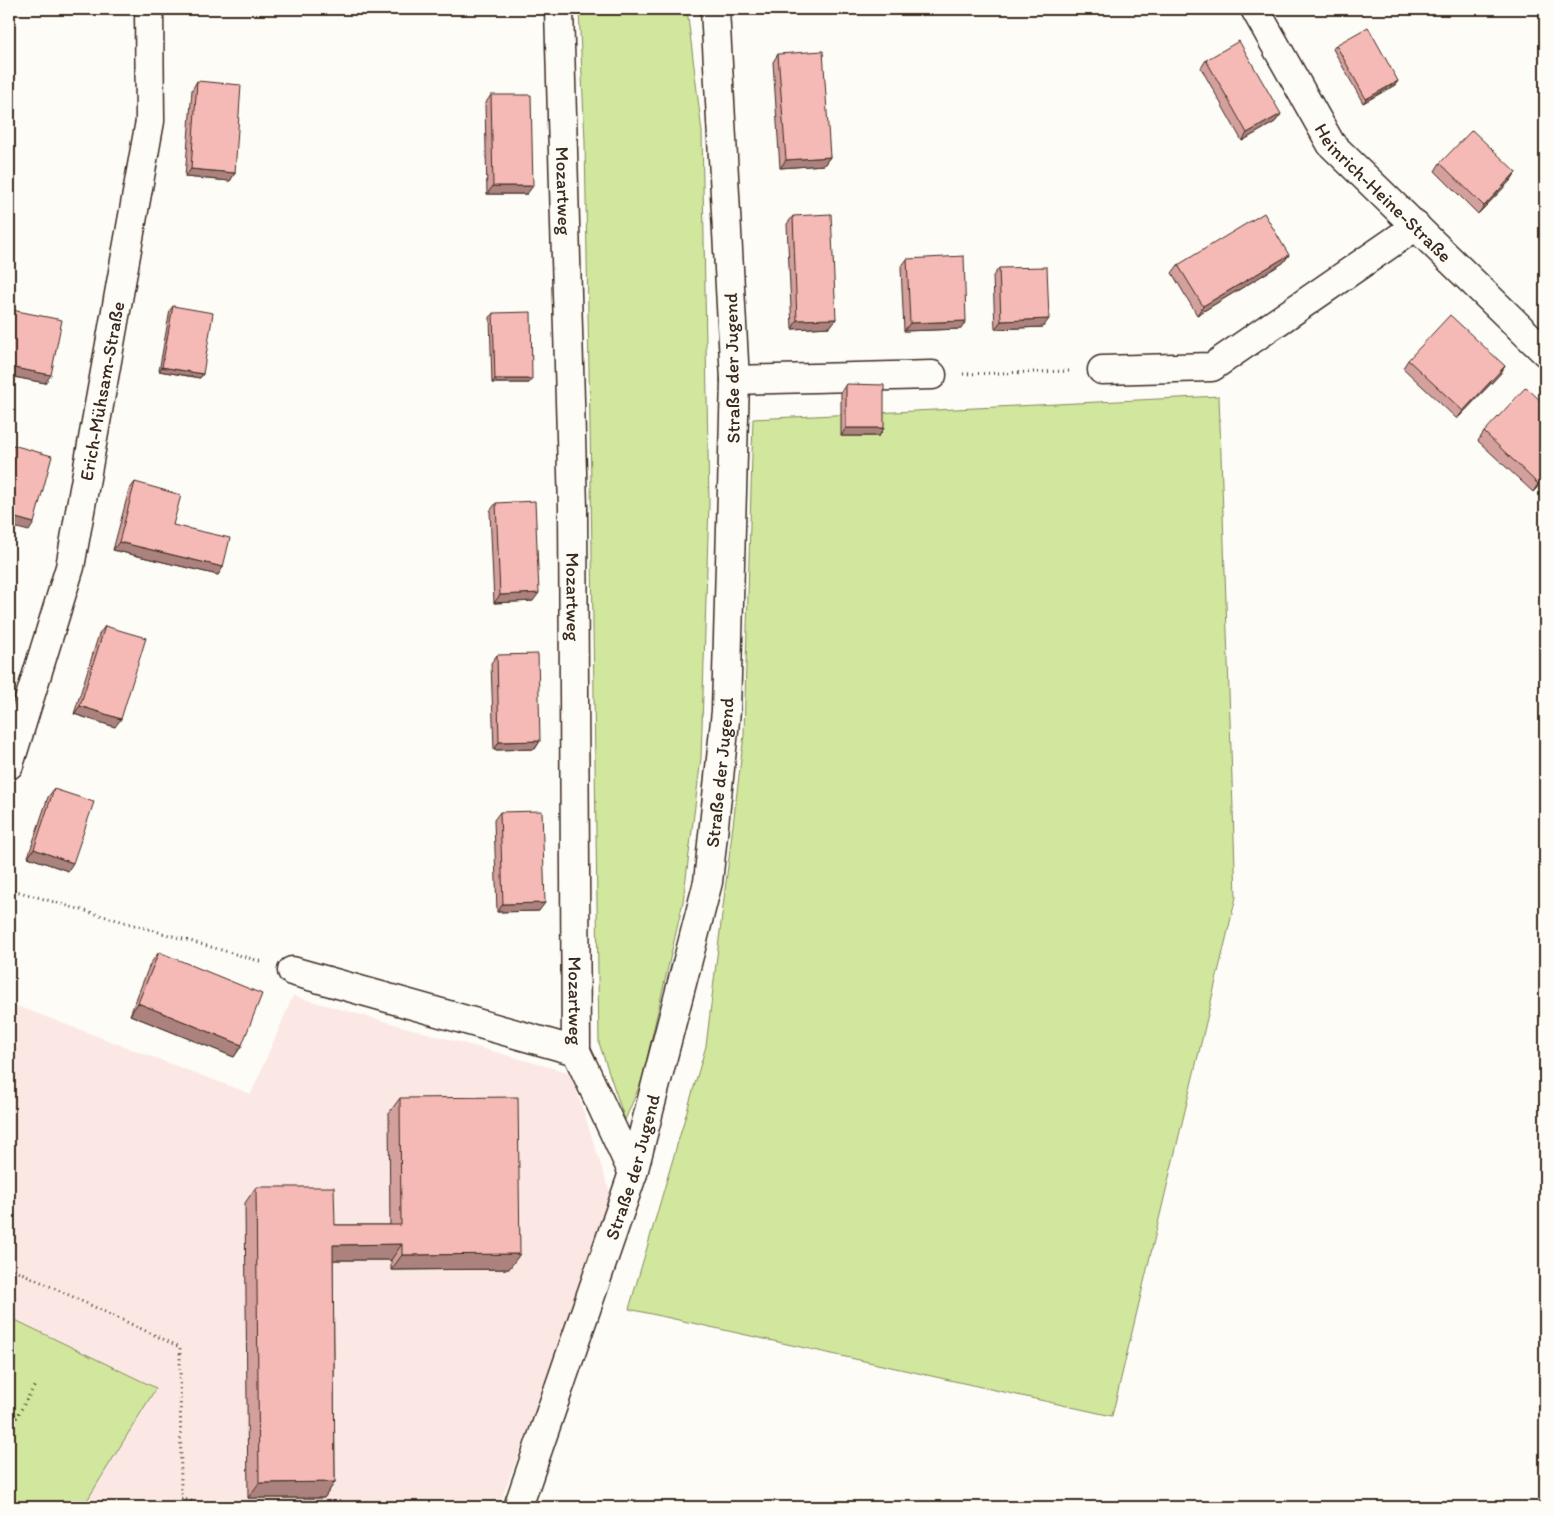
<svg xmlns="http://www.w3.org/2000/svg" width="1554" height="1516" font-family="Itim,sans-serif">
  <rect width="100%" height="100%" fill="#fdfcf7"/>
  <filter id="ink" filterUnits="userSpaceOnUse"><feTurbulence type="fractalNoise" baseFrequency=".02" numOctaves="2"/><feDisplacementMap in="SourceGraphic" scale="10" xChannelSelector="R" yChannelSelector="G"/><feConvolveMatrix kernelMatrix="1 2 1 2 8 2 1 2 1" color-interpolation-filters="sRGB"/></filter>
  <g filter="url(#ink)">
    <polygon fill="#fbe8e4" points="293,996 571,1073 614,1205 500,1503 498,1507 83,1507 156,1388 9,1317 9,1003 251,1094"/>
    <g fill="#d0e79d" stroke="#86885e">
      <polygon points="579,9 687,9 702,132 709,503 701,758 683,902 642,1080 625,1120 599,1043 591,484 585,142"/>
      <polygon points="1219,396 1236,897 1112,1416 629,1309 706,1046 744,735 753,419"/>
      <polygon points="9,1317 156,1388 83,1507 9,1507"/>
    </g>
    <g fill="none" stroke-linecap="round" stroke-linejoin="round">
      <defs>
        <g id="minor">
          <path id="s1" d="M 559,9 L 573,508 L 576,1051 L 633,1173"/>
          <path id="s2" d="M 1255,9 L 1331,144 L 1545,352"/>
          <polyline points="1102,370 1212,367 1416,226"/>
          <polyline points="735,380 932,375"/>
          <path id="s3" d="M 9,765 L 70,567 L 150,121 L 149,9"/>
          <polyline points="292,971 576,1051"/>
          <path id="s4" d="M 518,1507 L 633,1173 L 708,882 L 726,711 L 735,380 L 715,9"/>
        </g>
      </defs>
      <use href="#minor" stroke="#3b2a1e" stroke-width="31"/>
      <g stroke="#3b2a1e" stroke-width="3" stroke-dasharray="1 4" stroke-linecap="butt">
        <polyline points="963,374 1071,371"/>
        <polyline points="9,889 263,962"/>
        <polyline points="9,1267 180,1347 181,1498 210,1507"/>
        <polyline points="9,1431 35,1385"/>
      </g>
      <use href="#minor" stroke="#fdfcf7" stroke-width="28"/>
    </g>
    <g fill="#d4a09d" stroke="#3b2a1e">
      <polygon points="1336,45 1398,81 1395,85 1363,103 1333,49"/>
      <polygon points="778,54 830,157 824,165 780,168 773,62"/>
      <polygon points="1206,60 1281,114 1275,122 1242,141 1201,68"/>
      <polygon points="197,81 235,173 230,181 185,177 192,90"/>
      <polygon points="491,95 527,194 487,194 485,104"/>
      <polygon points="1440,163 1516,172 1511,180 1478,214 1435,171"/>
      <polygon points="793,216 836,319 830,327 792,329 787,224"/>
      <polygon points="1289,255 1283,263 1197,315 1172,273 1178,265"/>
      <polygon points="907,259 961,329 904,331 901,267"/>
      <polygon points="999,268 1043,327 995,329 993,276"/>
      <polygon points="173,306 203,374 200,378 159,371 170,310"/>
      <polygon points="12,310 45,383 9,376 9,315"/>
      <polygon points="493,313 529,383 492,383 490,317"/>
      <polygon points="1408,360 1505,366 1500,374 1457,419 1403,368"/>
      <polygon points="846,384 884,428 879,436 841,436 841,392"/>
      <polygon points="1545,405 1545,479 1533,492 1478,441 1484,432"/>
      <polygon points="135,482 173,525 223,567 218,575 113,550 129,490"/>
      <polygon points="496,503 533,601 494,603 490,511"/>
      <polygon points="105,626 115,727 74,714 99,634"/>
      <polygon points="497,655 540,741 535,749 494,750 491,663"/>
      <polygon points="54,789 68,871 28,857 48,797"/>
      <polygon points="500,812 539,911 497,912 494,820"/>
      <polygon points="159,952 242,1045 234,1057 130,1015 150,964"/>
      <polygon points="400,1098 509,1269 391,1270 391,1260 333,1260 335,1482 324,1498 248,1498 245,1203 256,1187 335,1225 390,1225 389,1113"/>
    </g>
    <g fill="#ac827f" stroke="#3b2a1e">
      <polygon points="1398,81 1395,85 1363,103 1366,99"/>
      <polygon points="1281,114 1275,122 1242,141 1247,133"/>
      <polygon points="830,157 824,165 780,168 786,160"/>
      <polygon points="191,169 235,173 230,181 185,177"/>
      <polygon points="1516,172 1511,180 1478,214 1484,206"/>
      <polygon points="493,186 533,186 527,194 487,194"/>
      <polygon points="1289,255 1283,263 1197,315 1203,306"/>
      <polygon points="836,319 830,327 792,329 797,320"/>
      <polygon points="1049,319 1043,327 995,329 1001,321"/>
      <polygon points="966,321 961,329 904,331 910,323"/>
      <polygon points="1505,366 1500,374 1457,419 1463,411"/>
      <polygon points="9,367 51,375 45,383 9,376"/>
      <polygon points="162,367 203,374 200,378 159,371"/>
      <polygon points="495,379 532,379 529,383 492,383"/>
      <polygon points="846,428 884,428 879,436 841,436"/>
      <polygon points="1545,477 1545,479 1533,492 1538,484"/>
      <polygon points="9,516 34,523 29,531 9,526"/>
      <polygon points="119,542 223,567 218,575 113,550"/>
      <polygon points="539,593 533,601 494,603 500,595"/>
      <polygon points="80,706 121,719 115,727 74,714"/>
      <polygon points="540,741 535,749 494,750 499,742"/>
      <polygon points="34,849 73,863 68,871 28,857"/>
      <polygon points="545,903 539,911 497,912 503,904"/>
      <polygon points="138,1003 242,1045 234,1057 130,1015"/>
      <polygon points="402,1244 391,1260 322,1260 333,1245"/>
      <polygon points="520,1254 509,1269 391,1270 402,1255"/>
      <polygon points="335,1482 324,1498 248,1498 259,1483"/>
    </g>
    <g fill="#f6bab6" stroke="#3b2a1e">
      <polygon points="1368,27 1398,81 1366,99 1336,45"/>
      <polygon points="1239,41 1281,114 1247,133 1206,60"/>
      <polygon points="823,51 830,157 786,160 778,54"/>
      <polygon points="197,81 241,85 235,173 191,169"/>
      <polygon points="491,95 531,95 533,186 493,186"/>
      <polygon points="1472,130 1516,172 1484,206 1440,163"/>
      <polygon points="1264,213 1289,255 1203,306 1178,265"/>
      <polygon points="831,214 836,319 797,320 793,216"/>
      <polygon points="964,256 966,321 910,323 907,259"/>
      <polygon points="1047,267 1049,319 1001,321 999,268"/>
      <polygon points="173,306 213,313 203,374 162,367"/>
      <polygon points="12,310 62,320 51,375 9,367 9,327"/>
      <polygon points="531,312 532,379 495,379 493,313"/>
      <polygon points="1450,315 1505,366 1463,411 1408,360"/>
      <polygon points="846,384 884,385 884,428 846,428"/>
      <polygon points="1526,387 1545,405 1545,477 1538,484 1484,432"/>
      <polygon points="9,444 52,456 34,523 9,516"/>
      <polygon points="135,482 181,495 173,525 230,538 223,567 119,542"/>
      <polygon points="535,501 539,593 500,595 496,503"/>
      <polygon points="9,589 14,591 9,607"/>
      <polygon points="105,626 146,638 121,719 80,706"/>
      <polygon points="538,654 540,741 499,742 497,655"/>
      <polygon points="54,789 94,802 73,863 34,849"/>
      <polygon points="542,811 545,903 503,904 500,812"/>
      <polygon points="159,952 262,994 242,1045 138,1003"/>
      <polygon points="518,1097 520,1254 402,1255 402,1244 333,1245 335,1482 259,1483 256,1187 334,1187 335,1225 401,1225 400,1098"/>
    </g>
  </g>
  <g text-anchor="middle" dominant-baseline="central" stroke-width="4" stroke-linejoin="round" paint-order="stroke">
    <g font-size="19" fill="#3b2a1e" stroke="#fdfcf7">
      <text stroke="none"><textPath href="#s2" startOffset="226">Heinrich-Heine-Straße</textPath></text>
      <text stroke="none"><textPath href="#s1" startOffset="182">Mozartweg</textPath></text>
      <text transform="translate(732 368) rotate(-91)">Straße der Jugend</text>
      <text stroke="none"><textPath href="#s3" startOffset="386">Erich-Mühsam-Straße</textPath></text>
      <text stroke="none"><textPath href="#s1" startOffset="588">Mozartweg</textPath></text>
      <text stroke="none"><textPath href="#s4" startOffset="764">Straße der Jugend</textPath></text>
      <text stroke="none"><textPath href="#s1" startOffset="992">Mozartweg</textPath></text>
      <text stroke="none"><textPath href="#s4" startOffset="359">Straße der Jugend</textPath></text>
    </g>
  </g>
  <rect width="1554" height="1516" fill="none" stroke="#fdfcf7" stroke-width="30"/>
  <rect x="15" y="15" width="1524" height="1486" fill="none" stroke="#3b2a1e" stroke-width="2" filter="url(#ink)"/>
</svg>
